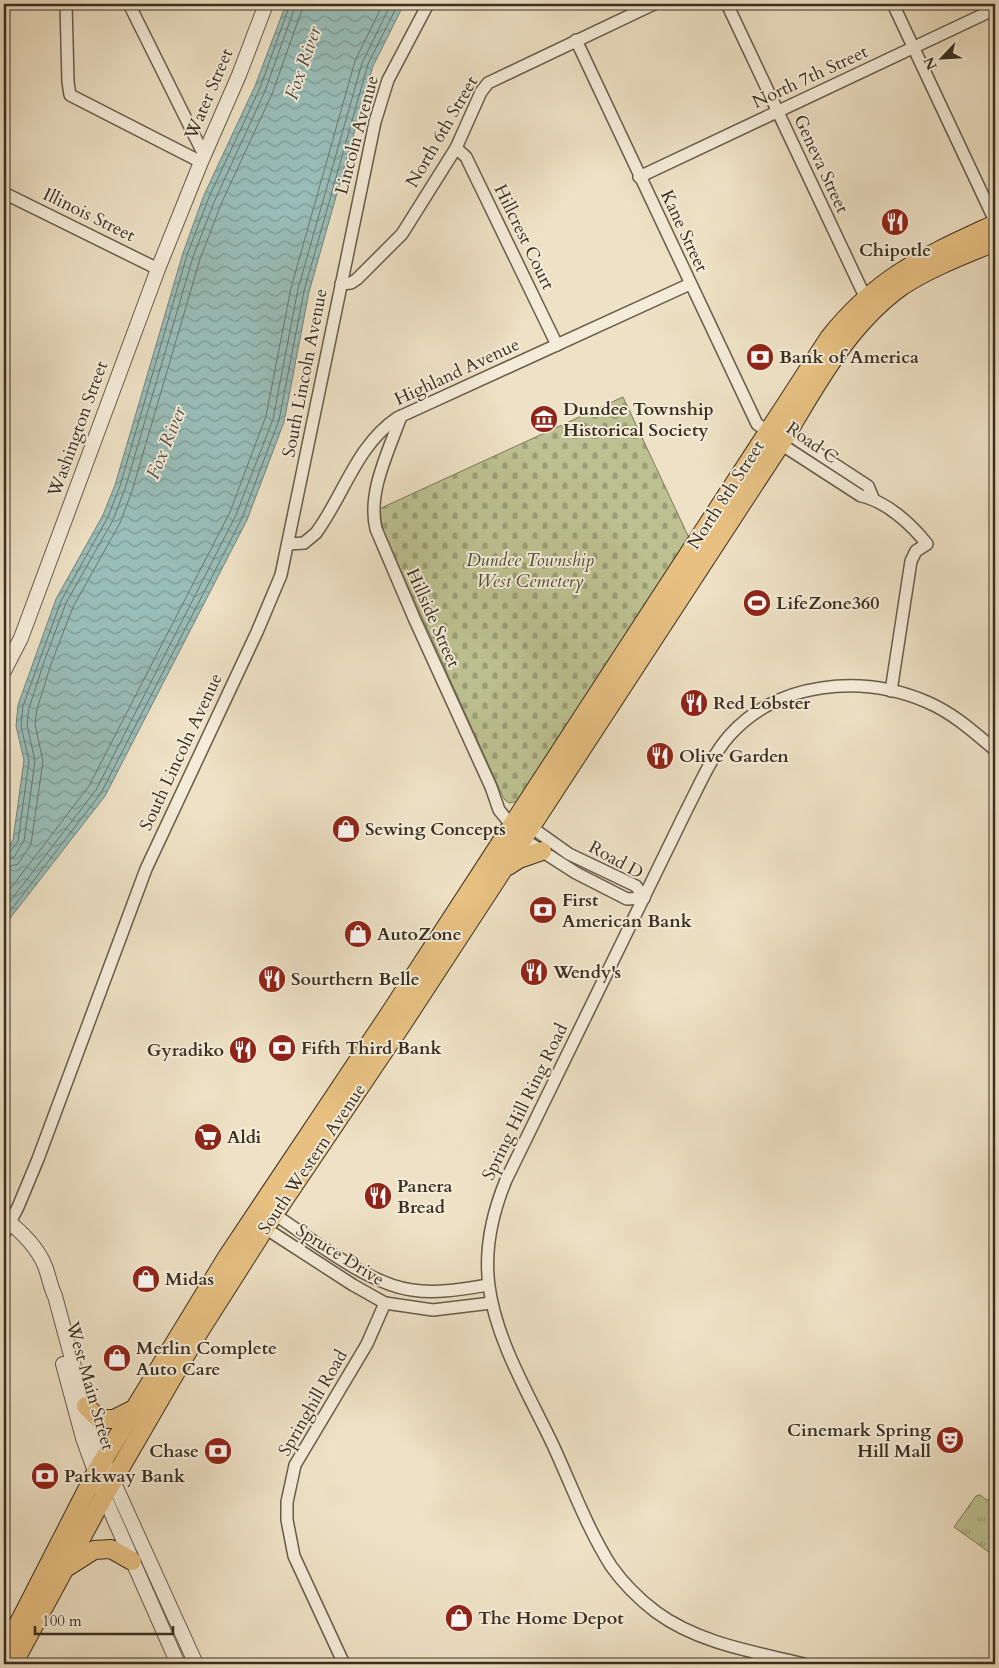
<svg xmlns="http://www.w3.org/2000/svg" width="999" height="1668" font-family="Cardo,serif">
  <defs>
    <pattern id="grass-tufts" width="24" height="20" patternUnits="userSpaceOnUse" patternTransform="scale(1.25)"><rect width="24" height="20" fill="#bdc191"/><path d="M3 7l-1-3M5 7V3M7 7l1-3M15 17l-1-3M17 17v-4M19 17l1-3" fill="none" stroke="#9b9d76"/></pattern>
    <pattern id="cemetery-stones" width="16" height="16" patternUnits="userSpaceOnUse" patternTransform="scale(1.25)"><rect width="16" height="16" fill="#bdc191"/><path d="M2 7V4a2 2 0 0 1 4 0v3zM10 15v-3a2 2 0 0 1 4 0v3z" fill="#9b9d76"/></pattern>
    <pattern id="water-waves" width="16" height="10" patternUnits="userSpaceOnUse" patternTransform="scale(1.25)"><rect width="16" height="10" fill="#99bdb8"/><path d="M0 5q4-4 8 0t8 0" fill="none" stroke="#7e9a95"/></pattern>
  </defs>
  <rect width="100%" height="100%" fill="#eee1c5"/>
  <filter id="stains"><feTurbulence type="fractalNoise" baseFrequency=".004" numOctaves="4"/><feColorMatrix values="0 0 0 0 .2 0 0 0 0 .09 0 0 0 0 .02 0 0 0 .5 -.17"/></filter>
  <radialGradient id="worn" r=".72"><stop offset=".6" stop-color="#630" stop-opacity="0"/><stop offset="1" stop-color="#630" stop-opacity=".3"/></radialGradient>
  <polygon fill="url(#grass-tufts)" stroke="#7c7859" points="980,1495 987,1500 995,1499 995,1547 989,1552 954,1527 976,1496"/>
  <polygon fill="url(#cemetery-stones)" stroke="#7c7859" points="623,397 690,540 519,801 509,803 504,799 383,531 379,509"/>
  <polygon fill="url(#water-waves)" stroke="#73847c" points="286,4 404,4 373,66 309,292 284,422 247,520 105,796 4,926 4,852 13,840 24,760 16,726 18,705 56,599 103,515 115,485 183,253 204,195 255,86"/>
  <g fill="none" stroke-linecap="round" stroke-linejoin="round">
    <g stroke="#6a766c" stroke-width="1">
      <polyline points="4,855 9,853 18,841 29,761 21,726 23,706 61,601 108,517 120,486 187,255 209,197 260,88 290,4"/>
      <polyline points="4,861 14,857 24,841 35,761 27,725 29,708 44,662 66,603 113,520 125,489 193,257 215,200 265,91 296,4"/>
      <polyline points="4,868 18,864 31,844 43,761 35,724 37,709 51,664 73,607 120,523 132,491 200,259 222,202 272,94 304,4"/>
      <polyline points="4,897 89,786 230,512 266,416 291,288 355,61 383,4"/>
      <polyline points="4,909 96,790 236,515 273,419 298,289 362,63 391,4"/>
      <polyline points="4,919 101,793 242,518 279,420 304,291 368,64 398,4"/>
    </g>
    <defs>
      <g id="minor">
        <polyline points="66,4 68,82 70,95 201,162"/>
        <polyline points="129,4 204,155"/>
        <polyline points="727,4 868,303"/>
        <polyline points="893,4 995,221"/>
        <polyline points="576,40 757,424 768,431 787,433 868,486 873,498"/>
        <polyline points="456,148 466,157 557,345"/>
        <polyline points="639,177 995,9"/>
        <polyline points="4,193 158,269"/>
        <polyline points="341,284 351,283 357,279 402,234 456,148 481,92 488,83 654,4"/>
        <path d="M 401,416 C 389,451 367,492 376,529 L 414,618 L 491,787 L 499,810 L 523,839 L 576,873 L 627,899 L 644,898"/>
        <path d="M 776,441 L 861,496 C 886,501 911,524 927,544 L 916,551 L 911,561 L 891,691"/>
        <path d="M 288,544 L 304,543 L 316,533 C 344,495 356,446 397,418 L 690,284"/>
        <polyline points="525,827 531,827 569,854 636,886 644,898"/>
        <path d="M 270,1214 L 274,1214 C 312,1239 367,1284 412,1290 C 438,1294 463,1289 488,1285"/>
        <polyline points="262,1222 265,1228 353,1285 385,1303 433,1310 491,1303"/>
        <polyline points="4,1234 18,1207 38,1159 146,869 257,632 281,575 375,122 388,80 428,4"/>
        <polyline points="344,1664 294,1556 287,1520 287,1502 295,1465 367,1344 385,1303"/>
        <path d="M 804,1664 C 754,1652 698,1643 656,1612 C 639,1599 623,1583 611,1566 C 587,1528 571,1484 552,1443 C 529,1395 496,1340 489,1286 C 484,1249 492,1214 506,1180 L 687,809 C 700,784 711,757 729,736 C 778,681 862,674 927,702 C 953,713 974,732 995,750"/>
      </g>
      <g id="tertiary">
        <polyline points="4,671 21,638 158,269 201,162 239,75 266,4"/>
        <path d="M 4,1218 C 21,1231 37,1246 45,1266 C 49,1276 50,1286 55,1296 L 76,1374 L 104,1461 L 196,1664"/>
        <polyline points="63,1364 83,1438 104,1496 178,1664"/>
      </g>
      <g id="primary">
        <polyline points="508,866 519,859 542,851"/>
        <polyline points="86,1406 99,1419 114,1419 132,1410"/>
        <polyline points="69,1566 94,1550 111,1549 132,1561"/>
        <path d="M 4,1652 L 96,1472 L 227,1257 L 388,1016 L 829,338 C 878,276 926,256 995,224"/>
        <path d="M 13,1664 L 104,1496 L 199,1332 L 265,1228 L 401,1026 L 780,445 C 815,388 846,326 902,286 C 931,267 964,255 995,242"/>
      </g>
    </defs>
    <use href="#minor" stroke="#675c4a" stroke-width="14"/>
    <use href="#tertiary" stroke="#675c4a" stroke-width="16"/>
    <use href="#primary" stroke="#3a2f21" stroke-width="20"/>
    <use href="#minor" stroke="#f4ecd9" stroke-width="11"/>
    <use href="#tertiary" stroke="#f4ecd9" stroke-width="14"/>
    <use href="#primary" stroke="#e7c082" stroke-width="18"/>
  </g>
  <defs>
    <symbol id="restaurant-disc" viewBox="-11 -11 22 22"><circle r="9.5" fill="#8f2418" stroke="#f4ecd9"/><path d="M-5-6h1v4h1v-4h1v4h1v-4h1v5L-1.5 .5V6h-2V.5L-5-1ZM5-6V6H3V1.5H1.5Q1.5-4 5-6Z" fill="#fff"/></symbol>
    <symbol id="bank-disc" viewBox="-11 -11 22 22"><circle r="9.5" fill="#8f2418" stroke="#f4ecd9"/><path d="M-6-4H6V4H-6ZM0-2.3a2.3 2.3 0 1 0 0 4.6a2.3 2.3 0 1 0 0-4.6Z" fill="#fff"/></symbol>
    <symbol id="museum-disc" viewBox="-11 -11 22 22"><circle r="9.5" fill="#8f2418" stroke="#f4ecd9"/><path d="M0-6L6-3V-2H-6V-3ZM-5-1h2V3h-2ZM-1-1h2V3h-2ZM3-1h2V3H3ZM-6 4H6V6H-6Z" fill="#fff"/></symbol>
    <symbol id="stadium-disc" viewBox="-11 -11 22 22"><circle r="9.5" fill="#8f2418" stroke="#f4ecd9"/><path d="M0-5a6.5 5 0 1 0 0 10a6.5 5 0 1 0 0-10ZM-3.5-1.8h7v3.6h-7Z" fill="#fff"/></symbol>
    <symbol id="shop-disc" viewBox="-11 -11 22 22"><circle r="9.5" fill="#8f2418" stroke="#f4ecd9"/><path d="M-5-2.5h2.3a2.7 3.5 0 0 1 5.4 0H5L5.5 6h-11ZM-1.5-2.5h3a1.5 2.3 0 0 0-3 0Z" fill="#fff"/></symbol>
    <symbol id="supermarket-disc" viewBox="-11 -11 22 22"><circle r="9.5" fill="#8f2418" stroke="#f4ecd9"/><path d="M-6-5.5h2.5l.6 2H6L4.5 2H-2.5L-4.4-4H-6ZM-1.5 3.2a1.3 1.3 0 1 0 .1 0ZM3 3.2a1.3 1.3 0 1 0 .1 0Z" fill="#fff"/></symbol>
    <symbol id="theatre-disc" viewBox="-11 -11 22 22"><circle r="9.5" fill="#8f2418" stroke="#f4ecd9"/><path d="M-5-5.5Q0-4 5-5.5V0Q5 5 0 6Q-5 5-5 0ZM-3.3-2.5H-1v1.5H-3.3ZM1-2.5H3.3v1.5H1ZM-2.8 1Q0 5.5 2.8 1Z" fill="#fff"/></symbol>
  </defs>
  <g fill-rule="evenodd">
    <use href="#restaurant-disc" x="879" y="206" width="32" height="32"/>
    <use href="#bank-disc" x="744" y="341" width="32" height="32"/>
    <use href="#museum-disc" x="528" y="403" width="32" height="32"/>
    <use href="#stadium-disc" x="741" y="587" width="32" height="32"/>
    <use href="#restaurant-disc" x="678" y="687" width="32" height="32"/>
    <use href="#restaurant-disc" x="644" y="740" width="32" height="32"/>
    <use href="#shop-disc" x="330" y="813" width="32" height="32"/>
    <use href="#bank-disc" x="527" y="894" width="32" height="32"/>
    <use href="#shop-disc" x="342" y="918" width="32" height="32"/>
    <use href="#restaurant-disc" x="518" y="956" width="32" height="32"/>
    <use href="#restaurant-disc" x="256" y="963" width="32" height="32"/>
    <use href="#bank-disc" x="266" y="1032" width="32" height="32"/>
    <use href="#restaurant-disc" x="227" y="1034" width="32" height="32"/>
    <use href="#supermarket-disc" x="192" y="1121" width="32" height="32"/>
    <use href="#restaurant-disc" x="362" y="1180" width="32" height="32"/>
    <use href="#shop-disc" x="130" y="1263" width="32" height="32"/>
    <use href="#shop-disc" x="101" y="1342" width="32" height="32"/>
    <use href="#theatre-disc" x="934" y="1424" width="32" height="32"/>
    <use href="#bank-disc" x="202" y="1435" width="32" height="32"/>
    <use href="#bank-disc" x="29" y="1460" width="32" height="32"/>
    <use href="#shop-disc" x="443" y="1602" width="32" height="32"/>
  </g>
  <g text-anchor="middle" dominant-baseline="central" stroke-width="4" stroke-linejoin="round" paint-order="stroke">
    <g font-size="18" fill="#3a2f21" stroke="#f4ecd9">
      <text transform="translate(810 77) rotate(-25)">North 7th Street</text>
      <text transform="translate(209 94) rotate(-67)">Water Street</text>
      <text transform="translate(442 132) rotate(-60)">North 6th Street</text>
      <text transform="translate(357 135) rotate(-75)">Lincoln Avenue</text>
      <text transform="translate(821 164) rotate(65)">Geneva Street</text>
      <text transform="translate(89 215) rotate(26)">Illinois Street</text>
      <text transform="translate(684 231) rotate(65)">Kane Street</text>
      <text transform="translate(524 237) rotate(64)">Hillcrest Court</text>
      <text transform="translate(457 372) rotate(-25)">Highland Avenue</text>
      <text transform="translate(305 373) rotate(-79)">South Lincoln Avenue</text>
      <text transform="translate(78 429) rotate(-70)">Washington Street</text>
      <text transform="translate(812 443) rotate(35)">Road C</text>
      <text transform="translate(726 495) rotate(-57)">North 8th Street</text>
      <text transform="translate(433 618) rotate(66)">Hillside Street</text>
      <text transform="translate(181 752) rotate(-65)">South Lincoln Avenue</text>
      <text transform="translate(616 860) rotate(29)">Road D</text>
      <text transform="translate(525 1102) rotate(-64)">Spring Hill Ring Road</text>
      <text transform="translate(312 1159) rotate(-56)">South Western Avenue</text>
      <text transform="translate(340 1255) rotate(32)">Spruce Drive</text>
      <text transform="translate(90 1386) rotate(74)">West Main Street</text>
      <text transform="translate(313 1403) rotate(-60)">Springhill Road</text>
    </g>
    <g font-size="18" font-weight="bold" fill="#3a2f21" stroke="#f4ecd9" text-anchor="start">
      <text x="895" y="250" text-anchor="middle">Chipotle</text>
      <text x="779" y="357">Bank of America</text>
      <text x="563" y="409">Dundee Township<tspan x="563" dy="21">Historical Society</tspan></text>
      <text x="776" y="603">LifeZone360</text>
      <text x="713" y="703">Red Lobster</text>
      <text x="679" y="756">Olive Garden</text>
      <text x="365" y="829">Sewing Concepts</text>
      <text x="562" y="900">First<tspan x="562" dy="21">American Bank</tspan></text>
      <text x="377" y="934">AutoZone</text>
      <text x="553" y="972">Wendy's</text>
      <text x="291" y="979">Sourthern Belle</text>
      <text x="301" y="1048">Fifth Third Bank</text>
      <text x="224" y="1050" text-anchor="end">Gyradiko</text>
      <text x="227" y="1137">Aldi</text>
      <text x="397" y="1186">Panera<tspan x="397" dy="21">Bread</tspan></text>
      <text x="165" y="1279">Midas</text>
      <text x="136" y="1348">Merlin Complete<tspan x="136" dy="21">Auto Care</tspan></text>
      <text x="931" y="1430" text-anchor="end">Cinemark Spring<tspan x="931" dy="21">Hill Mall</tspan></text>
      <text x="199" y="1451" text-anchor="end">Chase</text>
      <text x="64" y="1476">Parkway Bank</text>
      <text x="478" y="1618">The Home Depot</text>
    </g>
    <g font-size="18" font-style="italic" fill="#544c37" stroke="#f4ecd9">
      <text x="530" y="560">Dundee Township<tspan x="530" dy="21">West Cemetery</tspan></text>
    </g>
    <g font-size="19" font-style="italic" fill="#525247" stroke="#f4ecd9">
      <text transform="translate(303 63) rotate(-71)">Fox River</text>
      <text transform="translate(166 443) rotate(-68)">Fox River</text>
    </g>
  </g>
  <rect width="999" height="1668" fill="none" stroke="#eee1c5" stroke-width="20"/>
  <rect x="5" y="5" width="989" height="1658" fill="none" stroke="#3a2f21" stroke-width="2.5"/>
  <rect x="10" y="10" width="979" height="1648" fill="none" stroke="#3a2f21"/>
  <g transform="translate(942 58) rotate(245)" stroke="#f4ecd9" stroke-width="4" paint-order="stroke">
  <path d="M0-4L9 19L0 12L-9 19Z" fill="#3a2f21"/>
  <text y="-8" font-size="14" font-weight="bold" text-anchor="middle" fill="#3a2f21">N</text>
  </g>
  <path d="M35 1626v8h138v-8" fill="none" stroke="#3a2f21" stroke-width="2.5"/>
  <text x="42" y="1626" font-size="15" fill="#3a2f21" stroke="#f4ecd9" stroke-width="4" paint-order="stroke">100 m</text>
  <rect width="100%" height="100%" filter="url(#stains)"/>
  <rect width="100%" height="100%" fill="url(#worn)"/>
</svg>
